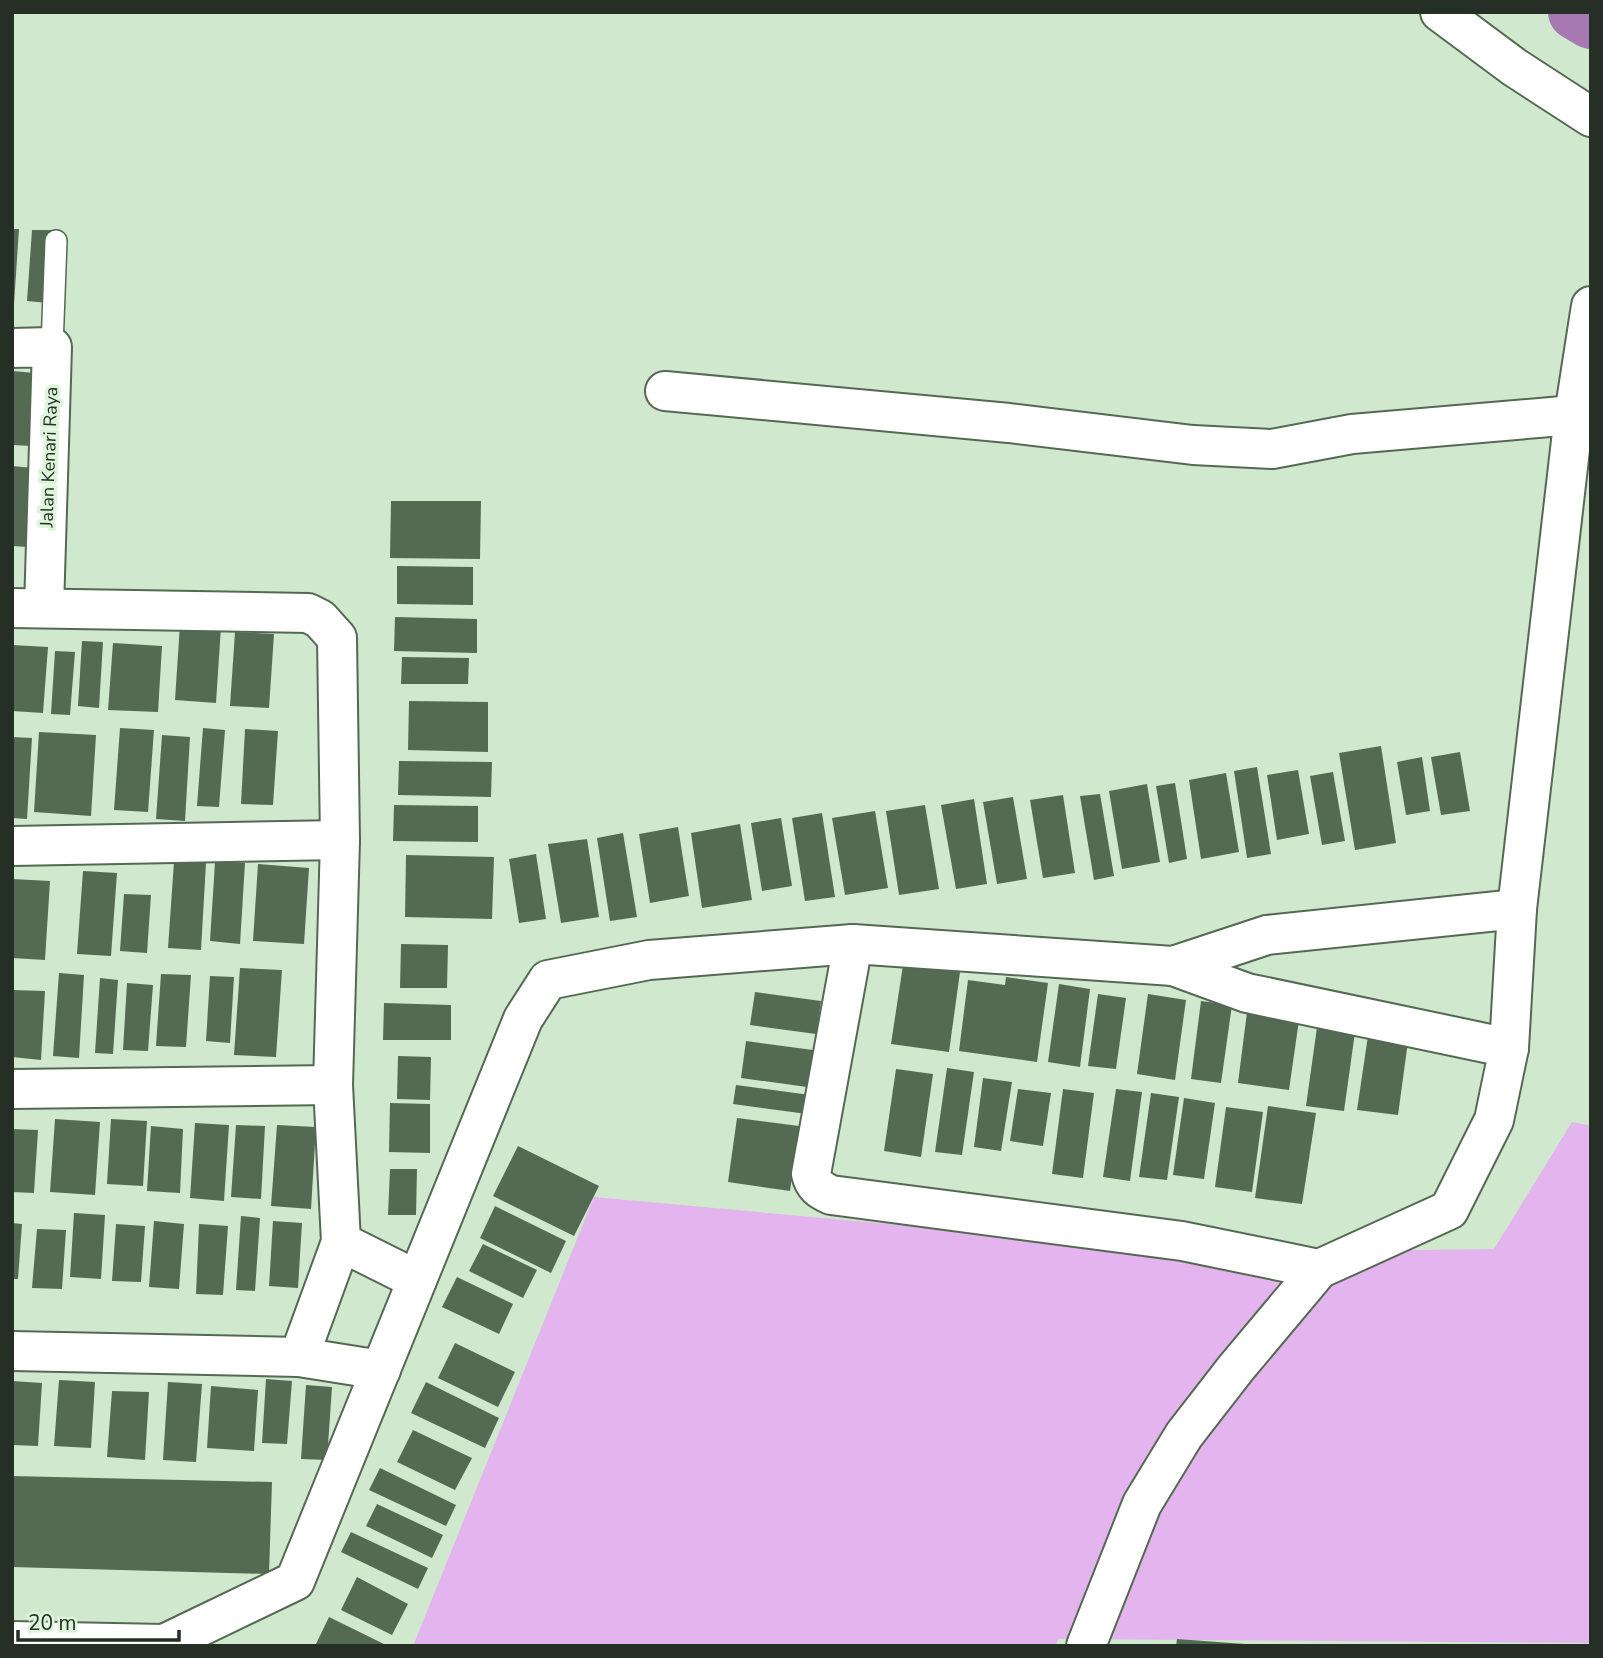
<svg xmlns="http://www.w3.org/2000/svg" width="1603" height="1658" font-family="'Nunito Sans',sans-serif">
  <rect width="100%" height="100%" fill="#d0e8ce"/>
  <polygon fill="#e4b4ef" points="1572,1122 1591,1126 1591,1643 1058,1639 1056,1646 413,1646 594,1197 1205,1253 1494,1249"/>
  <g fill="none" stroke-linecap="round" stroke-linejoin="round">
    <polyline stroke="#a779b2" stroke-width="56" points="1576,12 1591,21"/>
  </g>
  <g fill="#556a53">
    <polygon points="12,229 19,229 14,304 12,304"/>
    <polygon points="32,230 52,230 48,303 27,301"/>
    <polygon points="12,371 36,373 32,446 12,445"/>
    <polygon points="12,466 34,468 28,547 12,546"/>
    <polygon points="391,501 481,501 480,559 390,558"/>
    <polygon points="397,566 473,567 473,605 397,604"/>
    <polygon points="395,617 477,619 477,653 394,651"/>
    <polygon points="180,624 221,627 216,703 175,700"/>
    <polygon points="235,632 274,634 269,708 230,706"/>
    <polygon points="82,641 103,642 99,708 78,706"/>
    <polygon points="113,643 162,646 158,712 108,710"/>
    <polygon points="12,645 48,647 43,713 12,711"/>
    <polygon points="55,651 75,652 70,715 51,714"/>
    <polygon points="402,657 469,658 468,684 401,684"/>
    <polygon points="409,701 488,702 488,752 408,750"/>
    <polygon points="120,728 154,730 148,812 114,810"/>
    <polygon points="203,728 225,730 219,807 197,806"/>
    <polygon points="245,729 278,731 273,805 241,804"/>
    <polygon points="39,732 96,735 91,816 34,812"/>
    <polygon points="162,735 190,737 185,821 156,819"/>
    <polygon points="12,737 32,738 27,819 12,818"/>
    <polygon points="1381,746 1396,843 1355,850 1339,753"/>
    <polygon points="1460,752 1470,811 1441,815 1431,757"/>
    <polygon points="1422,757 1430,811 1406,815 1397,762"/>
    <polygon points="399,761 492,762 491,797 398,795"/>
    <polygon points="1257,767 1271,854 1247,858 1234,771"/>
    <polygon points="1298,770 1309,834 1277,840 1267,775"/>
    <polygon points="1333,772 1345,841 1322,845 1310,776"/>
    <polygon points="1226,773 1239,852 1201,859 1189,780"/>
    <polygon points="1175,783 1187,859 1169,863 1156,786"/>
    <polygon points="1147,784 1160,862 1122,869 1109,791"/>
    <polygon points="1100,794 1114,876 1094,880 1080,796"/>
    <polygon points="1063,795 1075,873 1043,878 1030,800"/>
    <polygon points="1013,797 1027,879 997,884 983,802"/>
    <polygon points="974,799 987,884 956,889 941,805"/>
    <polygon points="394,805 478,806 478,842 393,841"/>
    <polygon points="925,805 939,889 899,895 886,811"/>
    <polygon points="875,811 888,888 845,895 832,818"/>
    <polygon points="822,813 835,897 805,901 792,818"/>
    <polygon points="781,818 792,886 762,891 751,823"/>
    <polygon points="740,824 752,900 702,908 691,833"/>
    <polygon points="678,827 689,896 650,903 639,834"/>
    <polygon points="623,833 637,917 610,921 597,838"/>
    <polygon points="587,839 599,917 561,923 548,844"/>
    <polygon points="536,854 546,919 519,923 509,859"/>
    <polygon points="406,855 494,857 492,919 405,917"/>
    <polygon points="174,862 206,863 201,950 168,948"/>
    <polygon points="215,862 245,863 240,944 210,941"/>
    <polygon points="258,864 309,868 304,944 253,941"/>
    <polygon points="83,871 117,873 111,956 77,954"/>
    <polygon points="12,879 50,881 45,960 12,958"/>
    <polygon points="124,894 151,895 147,953 120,951"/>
    <polygon points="401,944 448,945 447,988 400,988"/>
    <polygon points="903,965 960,972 949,1052 891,1044"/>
    <polygon points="240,968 282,970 276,1057 234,1055"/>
    <polygon points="59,973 84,975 79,1058 53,1056"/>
    <polygon points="161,974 191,975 186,1047 156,1046"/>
    <polygon points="210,976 234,977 230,1043 206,1041"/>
    <polygon points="1006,977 1048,983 1037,1062 959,1051 968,980 1005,985"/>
    <polygon points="100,978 118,980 113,1054 95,1053"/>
    <polygon points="127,983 153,985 148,1051 123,1050"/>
    <polygon points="1059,984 1090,989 1080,1067 1048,1062"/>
    <polygon points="12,990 45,991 41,1060 12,1057"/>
    <polygon points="755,992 821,1001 816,1034 750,1025"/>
    <polygon points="1098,994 1126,998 1116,1069 1088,1066"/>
    <polygon points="1148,994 1186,1000 1175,1080 1137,1074"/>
    <polygon points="1201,1001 1232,1005 1221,1083 1191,1079"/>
    <polygon points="384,1003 451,1005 451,1040 383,1040"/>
    <polygon points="1247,1012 1299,1020 1289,1090 1238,1083"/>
    <polygon points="1318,1020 1356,1025 1344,1111 1306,1106"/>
    <polygon points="1369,1029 1409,1034 1398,1115 1357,1110"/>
    <polygon points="746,1041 813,1050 807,1087 741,1078"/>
    <polygon points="398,1056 431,1057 430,1100 397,1099"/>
    <polygon points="947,1068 974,1072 962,1155 935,1152"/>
    <polygon points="896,1069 933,1074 921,1157 884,1151"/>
    <polygon points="983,1078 1012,1082 1001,1151 974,1147"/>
    <polygon points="736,1085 810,1095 807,1114 733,1104"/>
    <polygon points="1018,1089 1051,1093 1043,1146 1010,1141"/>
    <polygon points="1063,1089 1094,1093 1083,1178 1052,1174"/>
    <polygon points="1116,1089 1142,1092 1130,1181 1103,1177"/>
    <polygon points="1151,1093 1179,1097 1167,1180 1139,1177"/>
    <polygon points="1184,1098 1215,1103 1204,1179 1173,1175"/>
    <polygon points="390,1103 430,1104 430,1153 389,1152"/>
    <polygon points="1268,1106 1316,1113 1302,1204 1255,1198"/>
    <polygon points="1226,1107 1263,1112 1252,1192 1215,1187"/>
    <polygon points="737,1118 799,1126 790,1191 728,1182"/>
    <polygon points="55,1119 100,1122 95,1195 50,1192"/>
    <polygon points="111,1119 147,1121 143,1186 107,1184"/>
    <polygon points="195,1123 229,1125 224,1201 190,1198"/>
    <polygon points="236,1125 265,1126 261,1199 231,1197"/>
    <polygon points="277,1125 316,1127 311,1209 271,1206"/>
    <polygon points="151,1126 183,1129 180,1193 147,1191"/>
    <polygon points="12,1129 38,1130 34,1193 12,1192"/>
    <polygon points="518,1146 599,1186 574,1236 493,1196"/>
    <polygon points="390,1169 417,1169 416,1215 388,1215"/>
    <polygon points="495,1206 566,1241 551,1273 480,1238"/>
    <polygon points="74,1213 105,1215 101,1279 70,1277"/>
    <polygon points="241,1216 260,1218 255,1291 236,1290"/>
    <polygon points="154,1221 184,1224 179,1289 149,1287"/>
    <polygon points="273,1221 302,1223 298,1288 269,1286"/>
    <polygon points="12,1223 22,1224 18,1279 12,1279"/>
    <polygon points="116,1224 145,1226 141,1282 112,1281"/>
    <polygon points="199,1224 228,1226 223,1295 196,1294"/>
    <polygon points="37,1229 66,1230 62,1289 32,1288"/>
    <polygon points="483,1244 537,1270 523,1298 469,1271"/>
    <polygon points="457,1277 513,1304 499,1334 442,1307"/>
    <polygon points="455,1343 515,1372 498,1407 438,1378"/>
    <polygon points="266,1379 292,1381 287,1444 262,1443"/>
    <polygon points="59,1380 95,1382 91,1448 54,1446"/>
    <polygon points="12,1381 42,1383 38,1446 12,1445"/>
    <polygon points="168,1382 202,1384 196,1462 163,1460"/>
    <polygon points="426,1382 499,1418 485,1448 411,1413"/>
    <polygon points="306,1385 332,1387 327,1460 301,1459"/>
    <polygon points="211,1386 258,1390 254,1451 207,1448"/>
    <polygon points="112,1391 149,1392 145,1460 107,1457"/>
    <polygon points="413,1430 472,1458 455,1490 397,1462"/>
    <polygon points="380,1468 456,1505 446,1526 369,1490"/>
    <polygon points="12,1476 272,1482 269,1574 12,1567"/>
    <polygon points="377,1504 443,1535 432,1558 366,1526"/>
    <polygon points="351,1532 428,1568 418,1589 341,1552"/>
    <polygon points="357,1577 408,1604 392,1635 341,1610"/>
    <polygon points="329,1617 388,1646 315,1646"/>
    <polygon points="1177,1639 1245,1644 1245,1646 1176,1646"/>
  </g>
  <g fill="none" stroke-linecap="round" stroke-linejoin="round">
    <defs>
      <polyline id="lane" points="52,347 56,241"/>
      <g id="street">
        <polyline points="12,348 52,347 44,608"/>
        <polyline points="665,391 1009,423 1193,445 1272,449 1352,434 1574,415"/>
        <polyline points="12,608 308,613 320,619 337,638 340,840 333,1085 341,1242 417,1280"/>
        <polyline points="12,846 340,840"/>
        <path d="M 853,944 L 811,1174 C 814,1186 820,1190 831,1195 L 1182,1241 L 1319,1269"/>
        <polyline points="1173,966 1247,993 1509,1048"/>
        <polyline points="12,1089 333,1085"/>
        <polyline points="12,1351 299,1357 341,1242"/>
        <polyline points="299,1357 381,1370"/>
        <polyline points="12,1641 164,1644 295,1581 523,1019 548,980 649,960 853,944 1173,966 1267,935 1517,909"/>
      </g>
      <g id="secondary">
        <polyline points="1440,12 1514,67 1591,117"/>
        <polyline points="1086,1646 1142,1504 1184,1435 1236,1368 1319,1269 1449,1210 1494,1120 1509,1048 1517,909 1574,415 1591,306"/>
      </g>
    </defs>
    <use href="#lane" stroke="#546952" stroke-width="24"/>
    <use href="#street" stroke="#546952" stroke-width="42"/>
    <use href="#secondary" stroke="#546952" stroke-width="42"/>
    <use href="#lane" stroke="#fff" stroke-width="21"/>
    <use href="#street" stroke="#fff" stroke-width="38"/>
    <use href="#secondary" stroke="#fff" stroke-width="38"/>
  </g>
  <g text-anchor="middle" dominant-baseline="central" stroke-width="7" stroke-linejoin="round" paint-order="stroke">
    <g font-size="18" fill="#262f25" stroke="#ddf6db">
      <text transform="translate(49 457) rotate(-88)">Jalan Kenari Raya</text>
    </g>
  </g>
  <rect width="1603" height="1658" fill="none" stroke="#262f25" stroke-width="28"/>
  <path d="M18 1630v10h161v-10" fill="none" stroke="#262f25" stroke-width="3.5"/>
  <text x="28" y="1630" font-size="21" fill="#262f25" stroke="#ddf6db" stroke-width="5" paint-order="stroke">20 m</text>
</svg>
